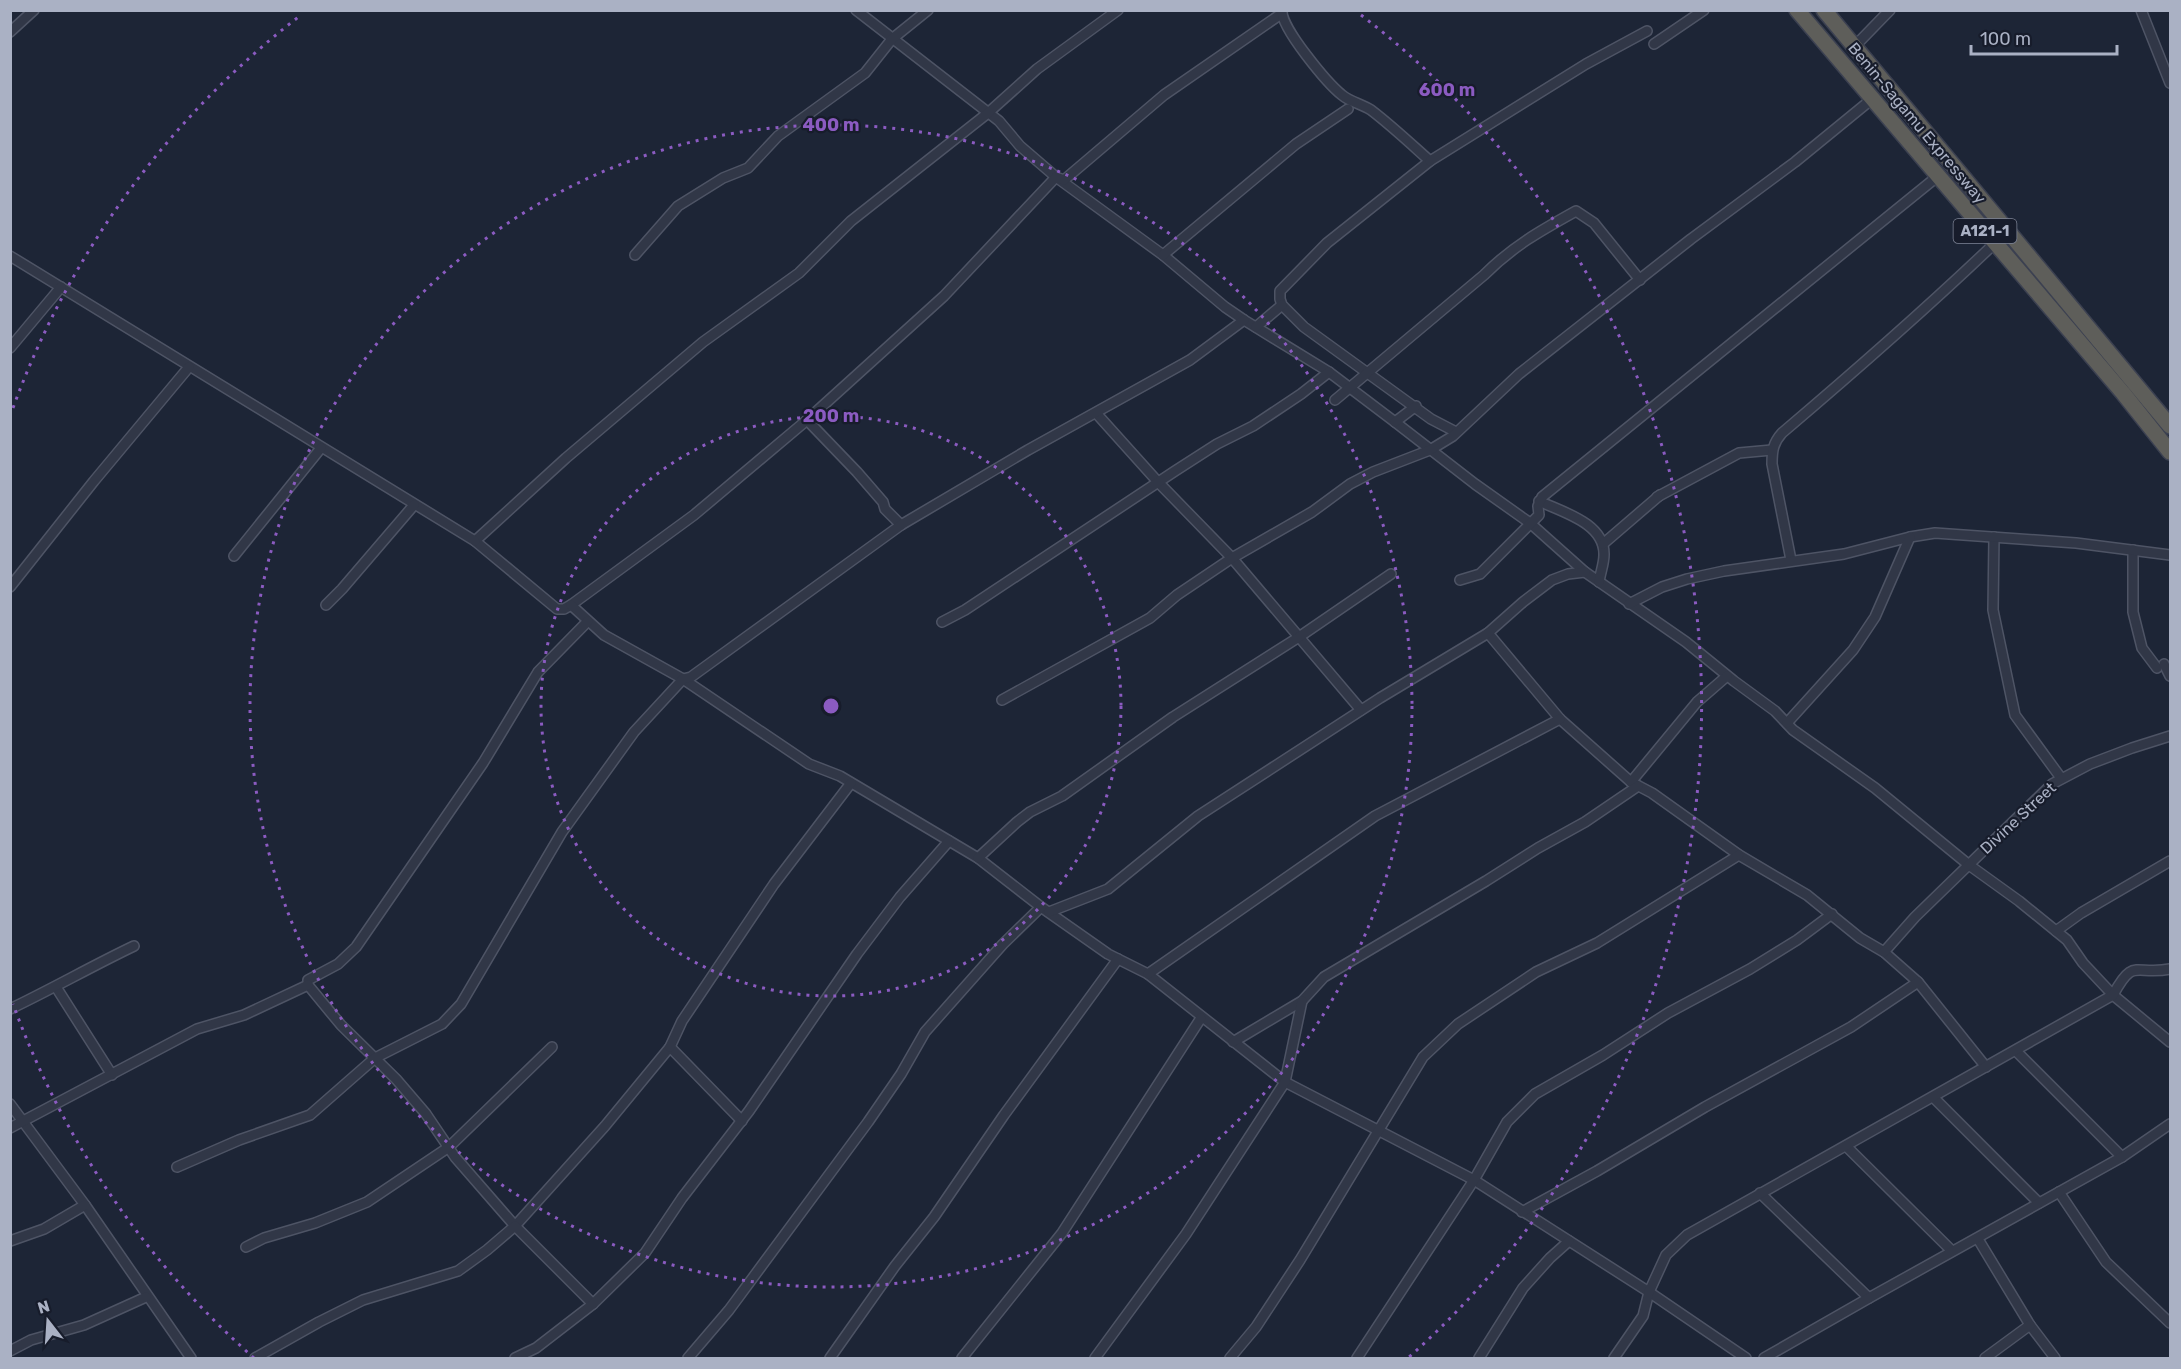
<svg xmlns="http://www.w3.org/2000/svg" width="2181" height="1369" font-family="Rubik,sans-serif">
  <rect width="100%" height="100%" fill="#1d2536"/>
  <g fill="none" stroke-linecap="round" stroke-linejoin="round">
    <defs>
      <g id="minor">
        <polyline points="856,10 999,121 1020,146 1056,177 1163,255 1225,307 1244,320 1329,372 1395,422 1475,484 1530,523 1585,572 1686,642 1734,681 1775,711 1793,730 1875,788 1969,865 2019,901 2067,940 2083,963 2113,995 2170,1042"/>
        <polyline points="1118,10 1037,69 988,113 851,221 799,273 703,342 566,458 475,541 557,609 564,609 571,605 694,515 807,420 944,296 1056,177 1064,180 1164,95 1281,14"/>
        <path d="M 1282,10 C 1280,27 1328,84 1342,95 C 1350,102 1362,104 1371,110 C 1392,126 1411,144 1430,161 L 1327,243 L 1280,291 L 1280,299 L 1282,305 L 1304,327 L 1431,419 L 1456,432"/>
        <polyline points="2141,10 2170,83"/>
        <polyline points="10,32 34,10"/>
        <polyline points="1654,44 1704,10"/>
        <polyline points="1855,46 1890,10"/>
        <polyline points="1430,161 1586,64 1647,31"/>
        <polyline points="635,255 678,206 723,178 748,168 778,136 865,73 892,39 928,10"/>
        <polyline points="1163,255 1296,144 1348,109"/>
        <polyline points="10,256 475,541"/>
        <polyline points="1256,327 1282,305"/>
        <polyline points="10,348 61,287"/>
        <path d="M 1335,400 L 1484,275 C 1513,246 1540,231 1576,211 L 1594,223 L 1640,280"/>
        <polyline points="1096,413 1158,482 1232,558 1361,710"/>
        <polyline points="807,420 857,472 883,502 885,509 901,525"/>
        <polyline points="1395,422 1416,406"/>
        <polyline points="1657,497 1739,453 1772,450"/>
        <path d="M 1539,501 C 1562,512 1605,523 1604,555 C 1604,564 1600,574 1599,582"/>
        <polyline points="1994,537 1993,610 2015,715 2061,778"/>
        <polyline points="1603,544 1660,495"/>
        <polyline points="2133,550 2133,612 2142,648 2157,668"/>
        <polyline points="234,556 321,448"/>
        <path d="M 1791,560 L 1772,464 C 1772,451 1773,443 1782,433 C 1855,371 1926,309 1995,243"/>
        <polyline points="1460,580 1480,574 1539,515 1538,506 1542,497 1938,176"/>
        <polyline points="10,587 94,481 189,367"/>
        <polyline points="1629,604 1662,587 1687,579 1724,571 1844,554 1910,537 1935,533 2076,543 2170,555"/>
        <polyline points="326,605 342,589 414,505"/>
        <polyline points="571,605 604,635 683,679 809,764 840,776 978,858 1041,907 1108,954 1148,974 1285,1082 1474,1180 1649,1292 1746,1358"/>
        <polyline points="588,621 538,672 483,763 356,947 338,964 308,980 308,985 341,1025 396,1079 426,1114 455,1157 515,1226 605,1126 670,1047 742,1121"/>
        <polyline points="942,622 965,610 1175,471 1217,444 1253,426 1301,394 1329,372"/>
        <polyline points="1488,633 1560,719 1631,782 1652,793 1739,855 1807,895 1860,938 1884,952 1918,982"/>
        <polyline points="2164,664 2170,676"/>
        <polyline points="1002,700 1150,618 1177,595 1232,558 1312,512 1350,484 1373,472 1430,450 1453,436 1519,374 1691,239 1795,162 1872,99"/>
        <polyline points="1787,723 1853,650 1875,617 1910,537"/>
        <polyline points="1631,782 1697,702 1727,676"/>
        <polyline points="978,858 1017,822 1030,812 1062,796 1173,717 1299,637 1391,574"/>
        <polyline points="1049,912 1108,889 1198,816 1380,698 1488,633 1523,602 1552,580 1568,574 1585,572"/>
        <polyline points="2056,931 2081,913 2170,861"/>
        <polyline points="1884,952 1915,917 2052,784 2090,764 2132,748 2170,736"/>
        <polyline points="1148,974 1375,816 1560,719"/>
        <polyline points="56,987 112,1075"/>
        <path d="M 10,1009 C 52,989 92,966 134,946"/>
        <polyline points="1233,1042 1302,1001 1324,977 1486,881 1538,848 1585,822 1638,786"/>
        <polyline points="670,1047 682,1021 774,884 851,783"/>
        <polyline points="2016,1051 2122,1157"/>
        <polyline points="1933,1097 2039,1203"/>
        <polyline points="10,1104 85,1205 191,1358"/>
        <polyline points="10,1128 197,1029 244,1015 308,985"/>
        <polyline points="1846,1146 1952,1251"/>
        <polyline points="177,1167 239,1140 310,1115 375,1058 442,1024 461,1004 562,832 634,732 683,679 691,677 901,525 1028,450 1190,360 1244,320"/>
        <polyline points="2059,1192 2106,1262 2170,1323"/>
        <polyline points="1760,1193 1869,1298"/>
        <polyline points="1522,1212 1597,1171 1705,1107 1851,1027 1918,982 1986,1067"/>
        <polyline points="1978,1239 2030,1325 2055,1358"/>
        <polyline points="10,1241 44,1229 85,1205"/>
        <polyline points="246,1247 264,1238 315,1223 367,1202 449,1147 552,1047"/>
        <polyline points="10,1351 31,1340 84,1325 146,1297"/>
        <polyline points="255,1358 319,1322 363,1300 458,1271 487,1250 515,1226 593,1304"/>
        <polyline points="515,1358 536,1348 593,1304 645,1253 682,1198 749,1111 857,954 900,897 949,841"/>
        <polyline points="688,1358 729,1310 868,1122 901,1074 925,1032 1003,944 1041,907"/>
        <polyline points="830,1358 895,1266 934,1217 1004,1115 1118,959"/>
        <polyline points="962,1358 1062,1233 1201,1018"/>
        <polyline points="1095,1358 1186,1234 1285,1082 1302,1001"/>
        <polyline points="1230,1358 1256,1327 1300,1260 1423,1057 1458,1024 1536,972 1597,943 1739,855"/>
        <polyline points="1357,1358 1474,1180 1507,1122 1535,1094 1603,1055 1668,1013 1750,969 1797,940 1832,914"/>
        <polyline points="1479,1358 1523,1288 1550,1258 1569,1241"/>
        <path d="M 1614,1358 L 1643,1316 L 1649,1292 L 1666,1255 L 1687,1235 L 2113,995 C 2134,956 2135,976 2170,969"/>
        <polyline points="1764,1358 1869,1298 2122,1157 2170,1124"/>
        <polyline points="1985,1358 2030,1325"/>
      </g>
      <g id="trunk">
        <polyline points="1797,10 2123,393 2170,452"/>
        <polyline points="1824,10 2170,426"/>
      </g>
    </defs>
    <use href="#minor" stroke="#4e5465" stroke-width="12"/>
    <use href="#trunk" stroke="#3c4151" stroke-width="18"/>
    <use href="#minor" stroke="#313747" stroke-width="9"/>
    <use href="#trunk" stroke="#5e5e5a" stroke-width="15"/>
  </g>
  <g fill="none" stroke="#8b5bc1" stroke-width="3" stroke-dasharray="3 6">
    <circle cx="831" cy="706" r="290"/>
    <circle cx="831" cy="706" r="581"/>
    <path d="M254 1358A871 871 0 0 1 13 1004M13 408A871 871 0 0 1 301 15M1361 15A871 871 0 0 1 1408 1358"/>
  </g>
  <g text-anchor="middle" dominant-baseline="central" stroke-width="4.5" stroke-linejoin="round" paint-order="stroke">
    <rect fill="#171c2b" stroke="#7e8496" stroke-width="1.5" x="1953.5" y="219" width="63" height="24" rx="4.5"/>
    <g font-size="15" font-weight="bold" fill="#aab1c4">
      <text x="1985" y="231">A121-1</text>
    </g>
    <g font-size="16" fill="#aab1c4" stroke="#171c2b">
      <text transform="translate(1917 123) rotate(50)">Benin-Sagamu Expressway</text>
      <text transform="translate(2018 818) rotate(-43)">Divine Street</text>
    </g>
  </g>
  <circle cx="831" cy="706" r="9" fill="#8b5bc1" stroke="#171c2b" stroke-width="3"/>
  <g font-size="18" text-anchor="middle" font-weight="bold" fill="#8b5bc1" stroke="#171c2b" stroke-width="4.5" stroke-linejoin="round" paint-order="stroke">
    <text x="1447" y="96">600 m</text>
    <text x="831" y="131">400 m</text>
    <text x="831" y="422">200 m</text>
  </g>
  <rect width="2181" height="1369" fill="none" stroke="#aab1c4" stroke-width="24"/>
  <g transform="translate(48 1321) rotate(343)" stroke="#171c2b" stroke-width="4.5" paint-order="stroke">
  <path d="M0-4.5L10 22L0 15L-10 22Z" fill="#aab1c4"/>
  <text y="-9" font-size="16" font-weight="bold" text-anchor="middle" fill="#aab1c4">N</text>
  </g>
  <path d="M1971 45v9h146v-9" fill="none" stroke="#aab1c4" stroke-width="3"/>
  <text x="1980" y="45" font-size="18" fill="#aab1c4" stroke="#171c2b" stroke-width="4.5" paint-order="stroke">100 m</text>
</svg>
